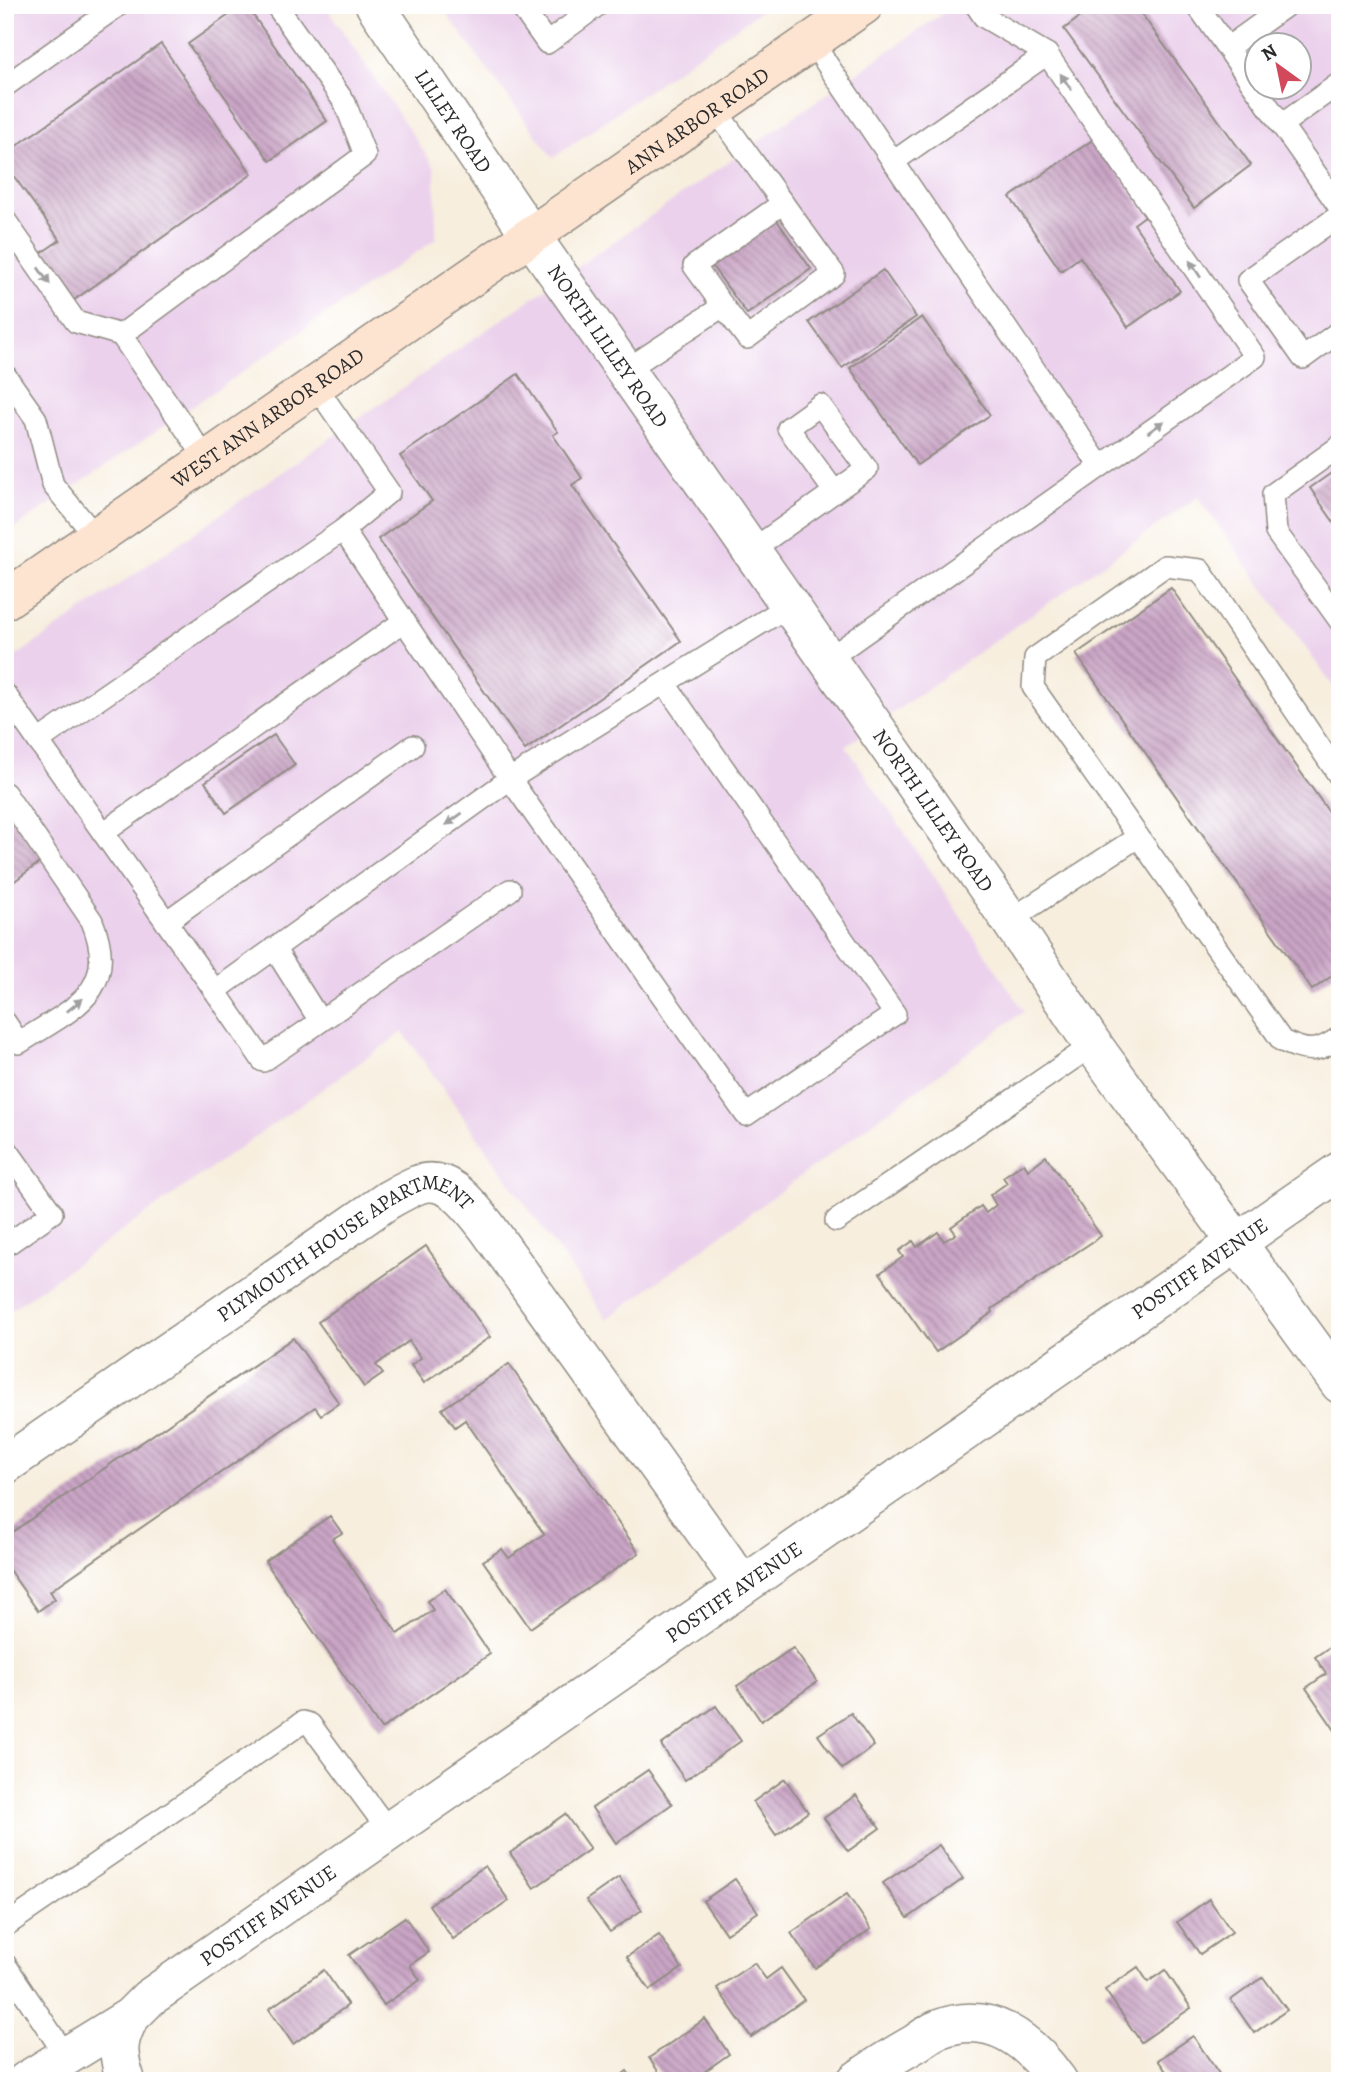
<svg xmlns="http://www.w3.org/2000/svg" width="1345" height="2086" font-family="Alegreya,serif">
  <defs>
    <pattern id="building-back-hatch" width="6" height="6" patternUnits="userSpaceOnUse" patternTransform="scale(1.75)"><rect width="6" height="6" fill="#caa5c6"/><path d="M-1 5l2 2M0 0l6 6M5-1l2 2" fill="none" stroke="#a487a1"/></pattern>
  </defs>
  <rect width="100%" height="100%" fill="#fff"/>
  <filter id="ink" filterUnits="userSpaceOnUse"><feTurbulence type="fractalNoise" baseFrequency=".0143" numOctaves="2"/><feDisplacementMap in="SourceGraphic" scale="14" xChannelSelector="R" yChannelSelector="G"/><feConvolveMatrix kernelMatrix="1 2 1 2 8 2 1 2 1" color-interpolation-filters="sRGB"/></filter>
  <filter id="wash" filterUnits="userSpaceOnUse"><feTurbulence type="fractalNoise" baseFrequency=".00686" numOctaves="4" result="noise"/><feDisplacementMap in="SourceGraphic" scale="28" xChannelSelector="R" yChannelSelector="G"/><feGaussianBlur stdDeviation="1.57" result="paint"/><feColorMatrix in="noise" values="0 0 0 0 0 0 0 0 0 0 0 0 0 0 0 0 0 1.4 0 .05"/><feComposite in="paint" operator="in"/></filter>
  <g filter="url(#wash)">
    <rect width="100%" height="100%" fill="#f7eede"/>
    <g fill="#ebd1ec" fill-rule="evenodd">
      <polygon points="5,5 325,5 435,168 436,239 5,535"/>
      <polygon points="440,5 768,5 553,158"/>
      <path d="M 955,5 L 1340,5 L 1340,696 L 1198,497 L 846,746 L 1024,1011 L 607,1319 L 403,1032 L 5,1314 L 5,664 ZM 1258,46 L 1300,46 L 1300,88 L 1258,88 Z"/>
    </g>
    <g id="blocks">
      <g fill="url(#building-back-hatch)">
        <polygon points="243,5 246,5 327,121 270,161 188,44"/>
        <polygon points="1096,5 1135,5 1251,165 1194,208 1064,29"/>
        <polygon points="161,44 252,174 67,305 34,258 60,240 5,164 5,154"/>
        <polygon points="1094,139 1146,215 1134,224 1180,291 1128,327 1080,257 1061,271 1010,197"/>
        <polygon points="774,216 811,269 747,314 709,262"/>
        <polygon points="883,270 916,317 842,368 809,322"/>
        <polygon points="922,317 990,415 917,465 850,368"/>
        <polygon points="518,374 558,432 553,435 582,478 572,485 681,641 525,750 378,539 432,501 400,456"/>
        <polygon points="1340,467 1340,531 1310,488"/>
        <polygon points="1171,588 1340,828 1340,970 1312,990 1076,654"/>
        <polygon points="274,735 295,765 226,813 205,782"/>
        <polygon points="5,807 43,860 5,888"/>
        <polygon points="1046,1156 1101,1236 992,1309 993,1312 936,1352 880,1273 903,1257 899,1251 913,1241 917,1247 938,1232 944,1241 956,1234 951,1227 981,1206 986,1213 996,1205 990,1195 1007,1183 1003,1177 1024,1163 1028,1170"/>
        <polygon points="426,1246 490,1337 424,1383 411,1365 421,1358 409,1341 376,1365 383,1374 364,1387 318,1322"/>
        <polygon points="293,1338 339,1403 321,1415 315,1407 50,1591 55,1599 38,1611 5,1564 5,1537"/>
        <polygon points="509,1364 639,1553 530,1628 483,1561 502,1549 509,1558 544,1534 465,1420 455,1427 442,1409"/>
        <polygon points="330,1516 342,1533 332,1539 398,1634 433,1610 427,1601 445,1589 490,1654 381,1729 265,1561"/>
        <polygon points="1340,1640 1340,1731 1337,1733 1306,1688 1326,1674 1315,1657"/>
        <polygon points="793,1648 817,1682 761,1721 737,1686"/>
        <polygon points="716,1706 741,1741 685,1780 661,1745"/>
        <polygon points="851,1713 874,1746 842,1769 818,1735"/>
        <polygon points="648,1770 672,1804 616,1843 592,1808"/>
        <polygon points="785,1779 808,1812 776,1835 753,1802"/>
        <polygon points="856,1795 880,1828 848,1851 824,1818"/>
        <polygon points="565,1814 590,1849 534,1888 510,1853"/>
        <polygon points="939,1845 963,1879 908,1918 883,1883"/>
        <polygon points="485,1866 509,1901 453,1939 429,1905"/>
        <polygon points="619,1877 642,1910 610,1932 586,1900"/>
        <polygon points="735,1879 758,1912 726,1934 703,1901"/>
        <polygon points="847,1894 871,1929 815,1968 791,1933"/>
        <polygon points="1209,1899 1232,1932 1200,1954 1177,1922"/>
        <polygon points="405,1917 429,1952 410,1965 420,1980 384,2005 349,1955"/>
        <polygon points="659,1935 682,1968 650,1990 627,1957"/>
        <polygon points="754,1963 766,1979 781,1968 804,2000 751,2037 717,1988"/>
        <polygon points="1138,1967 1148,1982 1165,1970 1191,2008 1141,2042 1105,1990"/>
        <polygon points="324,1970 348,2005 293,2044 269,2009"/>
        <polygon points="1263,1977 1287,2010 1254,2033 1231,2000"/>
        <polygon points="705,2019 729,2054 691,2081 665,2081 649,2058"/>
        <polygon points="1193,2036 1224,2081 1173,2081 1158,2060"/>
        <polygon points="627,2071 634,2081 614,2081"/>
      </g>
    </g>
  </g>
  <g filter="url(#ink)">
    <use href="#blocks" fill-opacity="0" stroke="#918c84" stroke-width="2"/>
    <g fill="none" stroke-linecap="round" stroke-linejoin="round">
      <defs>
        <g id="service">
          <polyline points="520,5 547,43 598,5"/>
          <polyline points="1197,5 1340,208"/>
          <polyline points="812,42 1100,466"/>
          <polyline points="1227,48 1287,5"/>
          <polyline points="5,86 119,5"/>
          <polyline points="1281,125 1340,83"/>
          <polyline points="893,162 1047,54"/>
          <polyline points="1340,215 1248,280 1303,358 1340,331"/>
          <polyline points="5,220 76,322 121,335"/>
          <polyline points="723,306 694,266 783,203"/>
          <polyline points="626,370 723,306 747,338 834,274 715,109"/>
          <polyline points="5,375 36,419 53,485 96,537"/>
          <polyline points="315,385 389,492 343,530"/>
          <polyline points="1340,446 1273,494 1276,532 1340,621"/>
          <polyline points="207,460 121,335 365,155 345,103 276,5"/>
          <polyline points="752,550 867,469 820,405 788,428 834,491"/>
          <polyline points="828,659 1255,357 1047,54 984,17 976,5"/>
          <polyline points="5,694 215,991 510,779 790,605"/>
          <polyline points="38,741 343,530 510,779 746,1115 895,1014 665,684"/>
          <path d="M 1340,777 L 1200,570 L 1165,566 L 1035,658 L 1033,687 L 1282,1041 C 1307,1052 1316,1054 1340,1037"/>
          <path d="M 5,793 L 92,921 C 121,993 71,1009 19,1043 L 5,1022"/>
          <polyline points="103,833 404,621"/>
          <polyline points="1010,920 1138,837"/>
          <polyline points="166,922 413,746"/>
          <polyline points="274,948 320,1021"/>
          <polyline points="215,991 263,1061 510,890"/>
          <polyline points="5,1147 52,1213 5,1246"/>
          <polyline points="836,1221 1093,1045"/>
          <polyline points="5,1926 303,1722 310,1724 389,1831"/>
          <polyline points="5,1964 66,2056"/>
        </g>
        <g id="minor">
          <path id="s1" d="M 5,1465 L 388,1200 C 397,1195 407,1189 417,1185 C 448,1173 470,1206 487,1227 L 743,1585"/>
          <path id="s2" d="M 26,2081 L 130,2017 L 149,1998 L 1340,1171"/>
          <path d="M 126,2081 C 117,2054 116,2042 130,2017"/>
          <path d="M 856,2081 C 875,2067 895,2055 916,2043 C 923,2038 931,2032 939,2029 C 991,2009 1030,2041 1058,2081"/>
        </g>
        <g id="tertiary">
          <path id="s3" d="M 375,5 L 531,236 L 1010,920 L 1093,1045 L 1340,1384"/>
        </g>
        <g id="secondary">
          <path id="s4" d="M 5,600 L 864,5"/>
        </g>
      </defs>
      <use href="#service" stroke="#918c84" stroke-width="24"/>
      <use href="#minor" stroke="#918c84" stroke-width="41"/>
      <use href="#tertiary" stroke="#918c84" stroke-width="41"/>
      <use href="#secondary" stroke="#918c84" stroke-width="41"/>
      <use href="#service" stroke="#fff" stroke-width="21"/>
      <use href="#minor" stroke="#fff" stroke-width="38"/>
      <use href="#tertiary" stroke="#fff" stroke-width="38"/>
      <use href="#secondary" stroke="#fde4d1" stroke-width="38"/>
    </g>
    <defs><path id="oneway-solid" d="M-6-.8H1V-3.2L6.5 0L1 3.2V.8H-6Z" transform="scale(1.75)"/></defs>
    <g fill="#a0a0a0">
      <use href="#oneway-solid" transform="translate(1066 82) rotate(-124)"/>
      <use href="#oneway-solid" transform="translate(1195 269) rotate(-124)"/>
      <use href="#oneway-solid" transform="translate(44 276) rotate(55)"/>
      <use href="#oneway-solid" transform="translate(1156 427) rotate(-35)"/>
      <use href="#oneway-solid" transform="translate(454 819) rotate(144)"/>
      <use href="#oneway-solid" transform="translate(75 1005) rotate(-39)"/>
    </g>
  </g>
  <g text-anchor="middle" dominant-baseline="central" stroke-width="7" stroke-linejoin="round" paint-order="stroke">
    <g font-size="21" fill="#2b2b2b" stroke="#fff">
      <text stroke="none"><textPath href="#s3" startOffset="140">LILLEY ROAD</textPath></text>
      <text stroke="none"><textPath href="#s4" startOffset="842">ANN ARBOR ROAD</textPath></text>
      <text stroke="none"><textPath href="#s3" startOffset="413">NORTH LILLEY ROAD</textPath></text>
      <text stroke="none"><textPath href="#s4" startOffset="320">WEST ANN ARBOR ROAD</textPath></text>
      <text stroke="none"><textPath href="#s3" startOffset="980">NORTH LILLEY ROAD</textPath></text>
      <text stroke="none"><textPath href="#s1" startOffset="410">PLYMOUTH HOUSE APARTMENT</textPath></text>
      <text stroke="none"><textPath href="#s2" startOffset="1428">POSTIFF AVENUE</textPath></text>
      <text stroke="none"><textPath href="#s2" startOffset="861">POSTIFF AVENUE</textPath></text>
      <text stroke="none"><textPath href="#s2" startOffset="294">POSTIFF AVENUE</textPath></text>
    </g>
  </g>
  <rect width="1345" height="2086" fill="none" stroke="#fff" stroke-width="28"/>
  <g transform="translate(1278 66) rotate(327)"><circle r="33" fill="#ffffff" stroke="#aaaaaa" stroke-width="2"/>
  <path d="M0-5L12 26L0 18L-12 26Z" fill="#d1495b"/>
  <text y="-10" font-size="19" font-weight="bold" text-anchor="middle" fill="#2b2b2b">N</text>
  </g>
</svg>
